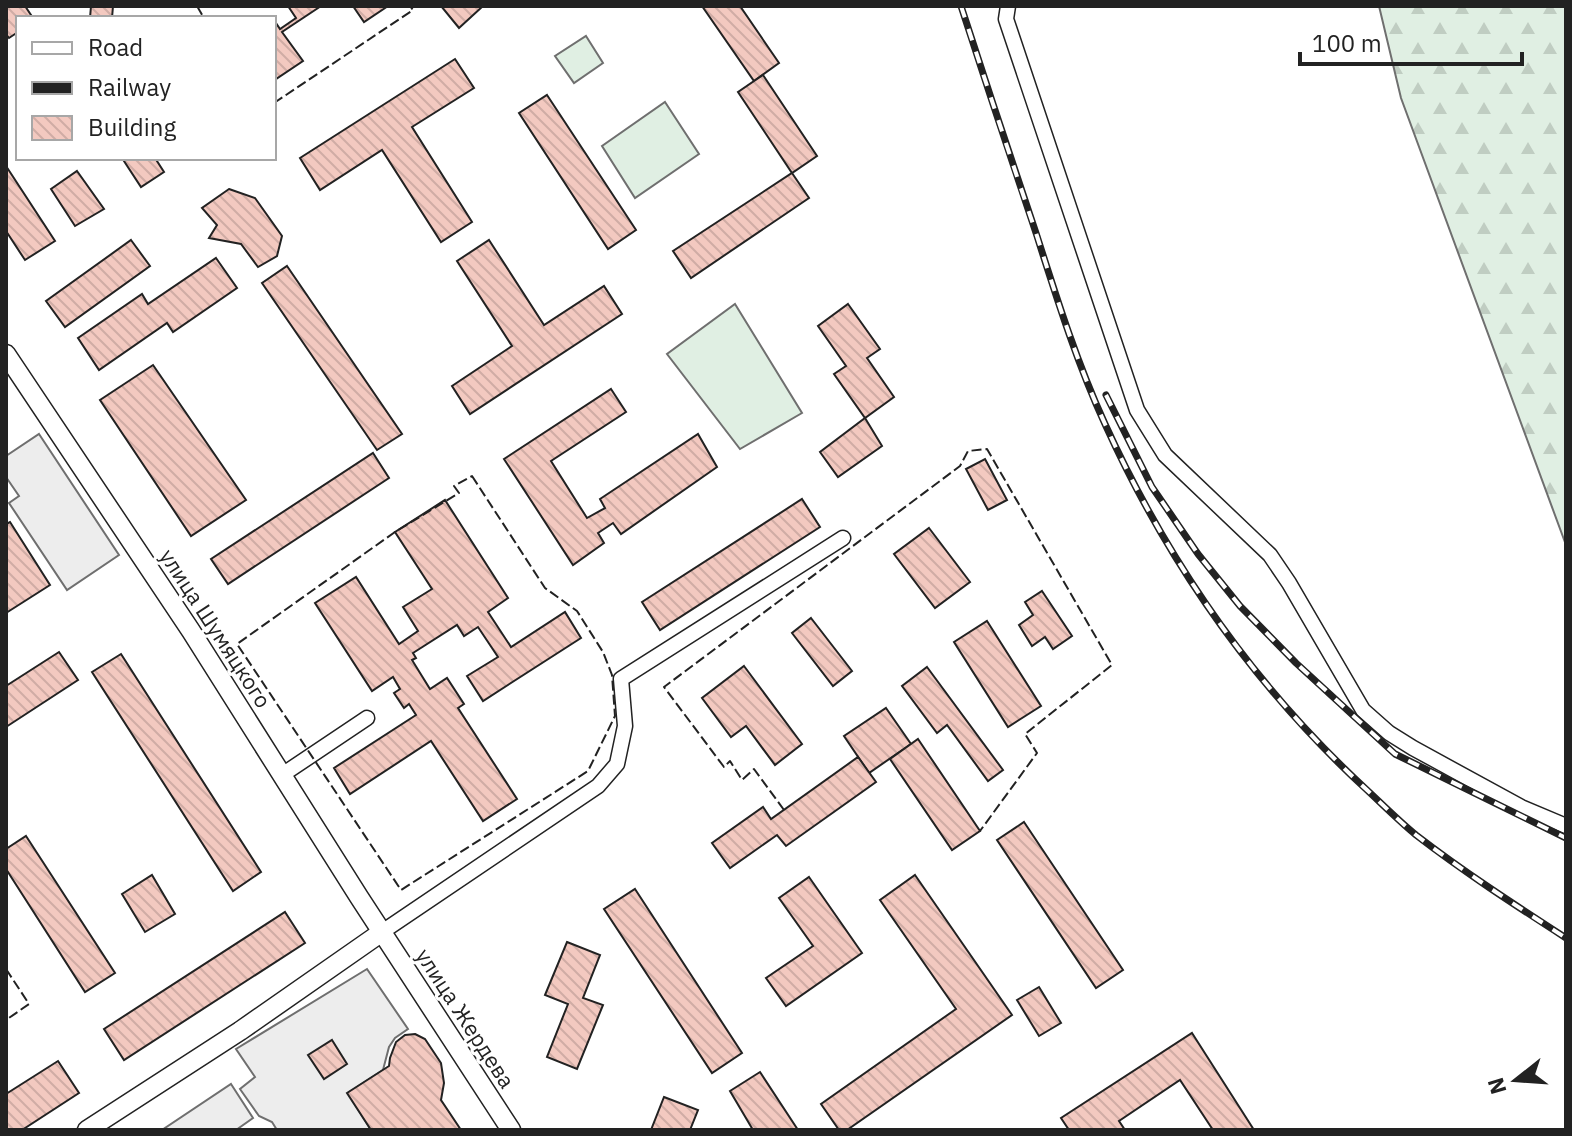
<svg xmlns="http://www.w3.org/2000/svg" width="1572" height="1136" font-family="'IBM Plex Sans',sans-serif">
  <defs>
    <pattern id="forest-firs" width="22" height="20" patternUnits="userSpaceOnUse" patternTransform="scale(2)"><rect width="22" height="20" fill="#e0efe3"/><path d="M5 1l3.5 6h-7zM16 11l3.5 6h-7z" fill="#c0cdc2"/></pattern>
    <pattern id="building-back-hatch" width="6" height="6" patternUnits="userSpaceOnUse" patternTransform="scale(2)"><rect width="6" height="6" fill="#f3c9c0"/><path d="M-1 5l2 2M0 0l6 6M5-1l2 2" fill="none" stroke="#d0aca5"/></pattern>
  </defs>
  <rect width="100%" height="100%" fill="#fff"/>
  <polygon fill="url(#forest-firs)" stroke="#6f6f6f" stroke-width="2" points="1379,6 1566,6 1566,545 1401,98"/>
  <g fill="#e0efe3" stroke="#6f6f6f" stroke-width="2">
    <polygon points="586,36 603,63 574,83 555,56"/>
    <polygon points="665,102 699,154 635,198 602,146"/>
    <polygon points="735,304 802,413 740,449 667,354"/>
  </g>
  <g fill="#ededed" stroke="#6f6f6f" stroke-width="2">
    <polygon points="39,434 119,555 67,590 9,503 19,496 6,477 6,456"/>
    <polygon points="367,969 408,1029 395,1038 389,1047 383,1070 348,1093 371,1130 277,1130 272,1122 259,1116 240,1089 255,1077 236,1049"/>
    <polygon points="231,1084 253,1118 236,1130 162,1130"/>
  </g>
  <g fill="url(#building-back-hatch)" stroke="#222" stroke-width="2">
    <polygon points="6,6 25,6 33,18 18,18 18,32 9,38 6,34"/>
    <polygon points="91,6 113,6 112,18 90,18"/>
    <polygon points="288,6 321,6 282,32 303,61 276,79 274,76 274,20 280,29 296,18"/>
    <polygon points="353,6 388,6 364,22"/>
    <polygon points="441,6 483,6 459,28"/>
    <polygon points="702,6 740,6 779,63 754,81"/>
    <polygon points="455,59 474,88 412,127 472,222 441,242 382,150 320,190 300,158"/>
    <polygon points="763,75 817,156 792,173 738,92"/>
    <polygon points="547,95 636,230 608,249 519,113"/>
    <polygon points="122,158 155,158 164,172 141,187"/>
    <polygon points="6,166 55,241 25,260 6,231"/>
    <polygon points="77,171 104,209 75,226 51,189"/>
    <polygon points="792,173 809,198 691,278 673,251"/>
    <polygon points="229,189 255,198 282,236 277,256 258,267 241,244 209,238 217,225 202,208"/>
    <polygon points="131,240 150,266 65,327 46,301"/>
    <polygon points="489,240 544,325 604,286 622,314 470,414 452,386 512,346 457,261"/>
    <polygon points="216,258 237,288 173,332 167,323 99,370 78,338 142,294 148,304"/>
    <polygon points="287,266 402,434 377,450 262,283"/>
    <polygon points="848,304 880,349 867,358 894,397 865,418 834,374 846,366 818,326"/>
    <polygon points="153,365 246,500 191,536 100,400"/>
    <polygon points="611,389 626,412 551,461 587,518 605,508 600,499 698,434 717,467 621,534 613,523 598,533 604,543 573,565 504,459"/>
    <polygon points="865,418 882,446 838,477 820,452"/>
    <polygon points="373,453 389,478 228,584 211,559"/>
    <polygon points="985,459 1007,500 988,510 966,469"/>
    <polygon points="802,499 820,527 660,630 642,602"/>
    <polygon points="445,500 508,598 488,612 511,647 565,612 581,638 483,701 467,676 498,657 478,627 464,636 457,625 413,653 416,658 412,660 430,689 447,678 464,704 458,708 517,799 483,821 431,741 350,794 334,768 416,715 409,704 404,708 394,693 400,689 393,677 372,691 315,603 356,577 399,644 418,631 403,607 432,589 395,532"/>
    <polygon points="10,522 50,585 6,613 6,524"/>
    <polygon points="929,528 970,582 935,608 894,554"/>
    <polygon points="1042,591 1072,636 1053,649 1045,637 1032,646 1019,625 1033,615 1025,602"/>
    <polygon points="811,618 852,671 833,686 792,633"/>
    <polygon points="987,621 1041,706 1008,727 954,642"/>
    <polygon points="59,652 78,680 6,727 6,686"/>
    <polygon points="121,654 261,872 233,891 92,672"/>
    <polygon points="744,666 802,744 775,765 746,726 731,737 702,698"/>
    <polygon points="927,667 1003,770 988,781 947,725 937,733 902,686"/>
    <polygon points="886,708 911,744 869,773 844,736"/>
    <polygon points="918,739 980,831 952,850 890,759"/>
    <polygon points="858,757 876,782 786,846 777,835 730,868 712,843 763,807 771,819"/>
    <polygon points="1024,822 1123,970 1096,988 997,840"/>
    <polygon points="26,836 115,973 85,992 6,869 6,849"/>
    <polygon points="152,875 175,914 145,932 122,894"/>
    <polygon points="915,875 1012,1015 847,1130 839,1130 821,1104 956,1009 880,900"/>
    <polygon points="809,877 862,953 786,1006 766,978 813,946 779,898"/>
    <polygon points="635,889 742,1053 712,1073 604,909"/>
    <polygon points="285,912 305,943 124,1060 104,1029"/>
    <polygon points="567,942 600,955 583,998 603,1005 577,1069 547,1057 568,1004 545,995"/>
    <polygon points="1039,987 1061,1023 1039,1036 1017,1000"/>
    <polygon points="1192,1033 1254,1130 1213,1130 1180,1080 1119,1121 1125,1130 1069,1130 1061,1118"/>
    <polygon points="415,1034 425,1039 441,1063 444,1083 441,1100 461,1130 371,1130 347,1093 389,1066 390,1058 396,1042 405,1035"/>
    <polygon points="332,1040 347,1064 324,1079 308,1055"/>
    <polygon points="58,1061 79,1093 22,1130 6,1130 6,1094"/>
    <polygon points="760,1072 798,1130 753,1130 730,1091"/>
    <polygon points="664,1097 698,1110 690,1130 651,1130"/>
  </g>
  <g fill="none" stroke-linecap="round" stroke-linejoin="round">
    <defs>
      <g id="minor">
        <polyline points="1008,6 1006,19 1137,410 1165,455 1270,555 1289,583 1363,710 1389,733 1413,748 1521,807 1566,826"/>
        <polyline points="282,775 367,718"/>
        <polyline points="382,932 598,786 617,764 625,726 621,679 843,538"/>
      </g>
      <g id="secondary">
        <polyline points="6,354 191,631 359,897 511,1130"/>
        <polyline points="87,1130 240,1031 382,932"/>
      </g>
    </defs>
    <use href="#minor" stroke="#222" stroke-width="17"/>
    <use href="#secondary" stroke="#222" stroke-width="21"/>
    <use href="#minor" stroke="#fff" stroke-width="14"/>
    <use href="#secondary" stroke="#fff" stroke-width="18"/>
    <defs>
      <g id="rail">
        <path d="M 961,6 C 986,83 1011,159 1037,236 C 1057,299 1077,363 1105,424 C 1168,563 1255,687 1367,790 C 1383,805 1399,821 1416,835 C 1464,872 1515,905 1566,938"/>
        <polyline points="1106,395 1152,487 1198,554 1240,606 1296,663 1395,754 1566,838"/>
      </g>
    </defs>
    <use href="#rail" stroke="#222" stroke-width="7"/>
    <use href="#rail" stroke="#fff" stroke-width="4" stroke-dasharray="12" stroke-linecap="butt"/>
    <g stroke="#222" stroke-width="2" stroke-dasharray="10 4" stroke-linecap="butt">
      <polyline points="197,6 204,18"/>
      <polyline points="274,103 413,10 410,6"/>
      <polygon points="472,476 545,588 577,611 603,652 612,675 615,716 588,771 401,890 237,644 395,532 459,493 454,486"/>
      <polyline points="784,810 754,769 742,780 730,761 724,767 664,687 960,466 968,451 987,449 1112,665 1025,734 1037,753 980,831"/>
      <polyline points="6,969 29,1004 6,1020"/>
    </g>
  </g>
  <g text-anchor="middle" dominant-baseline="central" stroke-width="6" stroke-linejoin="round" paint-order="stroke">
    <g font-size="22" fill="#222" stroke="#fff">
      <text transform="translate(216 628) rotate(57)">улица Шумяцкого</text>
      <text transform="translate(466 1018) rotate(57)">улица Жердева</text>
    </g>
  </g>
  <rect width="1572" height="1136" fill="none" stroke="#222222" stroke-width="16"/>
  <rect x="16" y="16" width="260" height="144" fill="#ffffff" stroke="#a7a7a7" stroke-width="2"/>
  <rect x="32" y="42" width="40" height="12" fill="#ffffff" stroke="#a7a7a7" stroke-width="2"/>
  <text x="88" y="56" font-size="24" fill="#222222">Road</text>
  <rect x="32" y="82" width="40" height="12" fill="#222222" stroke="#a7a7a7" stroke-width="2"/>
  <text x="88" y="96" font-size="24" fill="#222222">Railway</text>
  <rect x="32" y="116" width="40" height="24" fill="url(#building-back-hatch)" stroke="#a7a7a7" stroke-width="2"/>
  <text x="88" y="136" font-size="24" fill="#222222">Building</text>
  <g transform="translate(1516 1080) rotate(253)" stroke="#ffffff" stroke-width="6" paint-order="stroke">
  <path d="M0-6L14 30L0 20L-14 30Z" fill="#222222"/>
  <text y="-12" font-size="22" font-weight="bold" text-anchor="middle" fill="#222222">N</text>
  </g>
  <path d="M1300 52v12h222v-12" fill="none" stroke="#222222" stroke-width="4"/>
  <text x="1312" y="52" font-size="24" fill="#222222" stroke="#ffffff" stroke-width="6" paint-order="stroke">100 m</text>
</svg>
